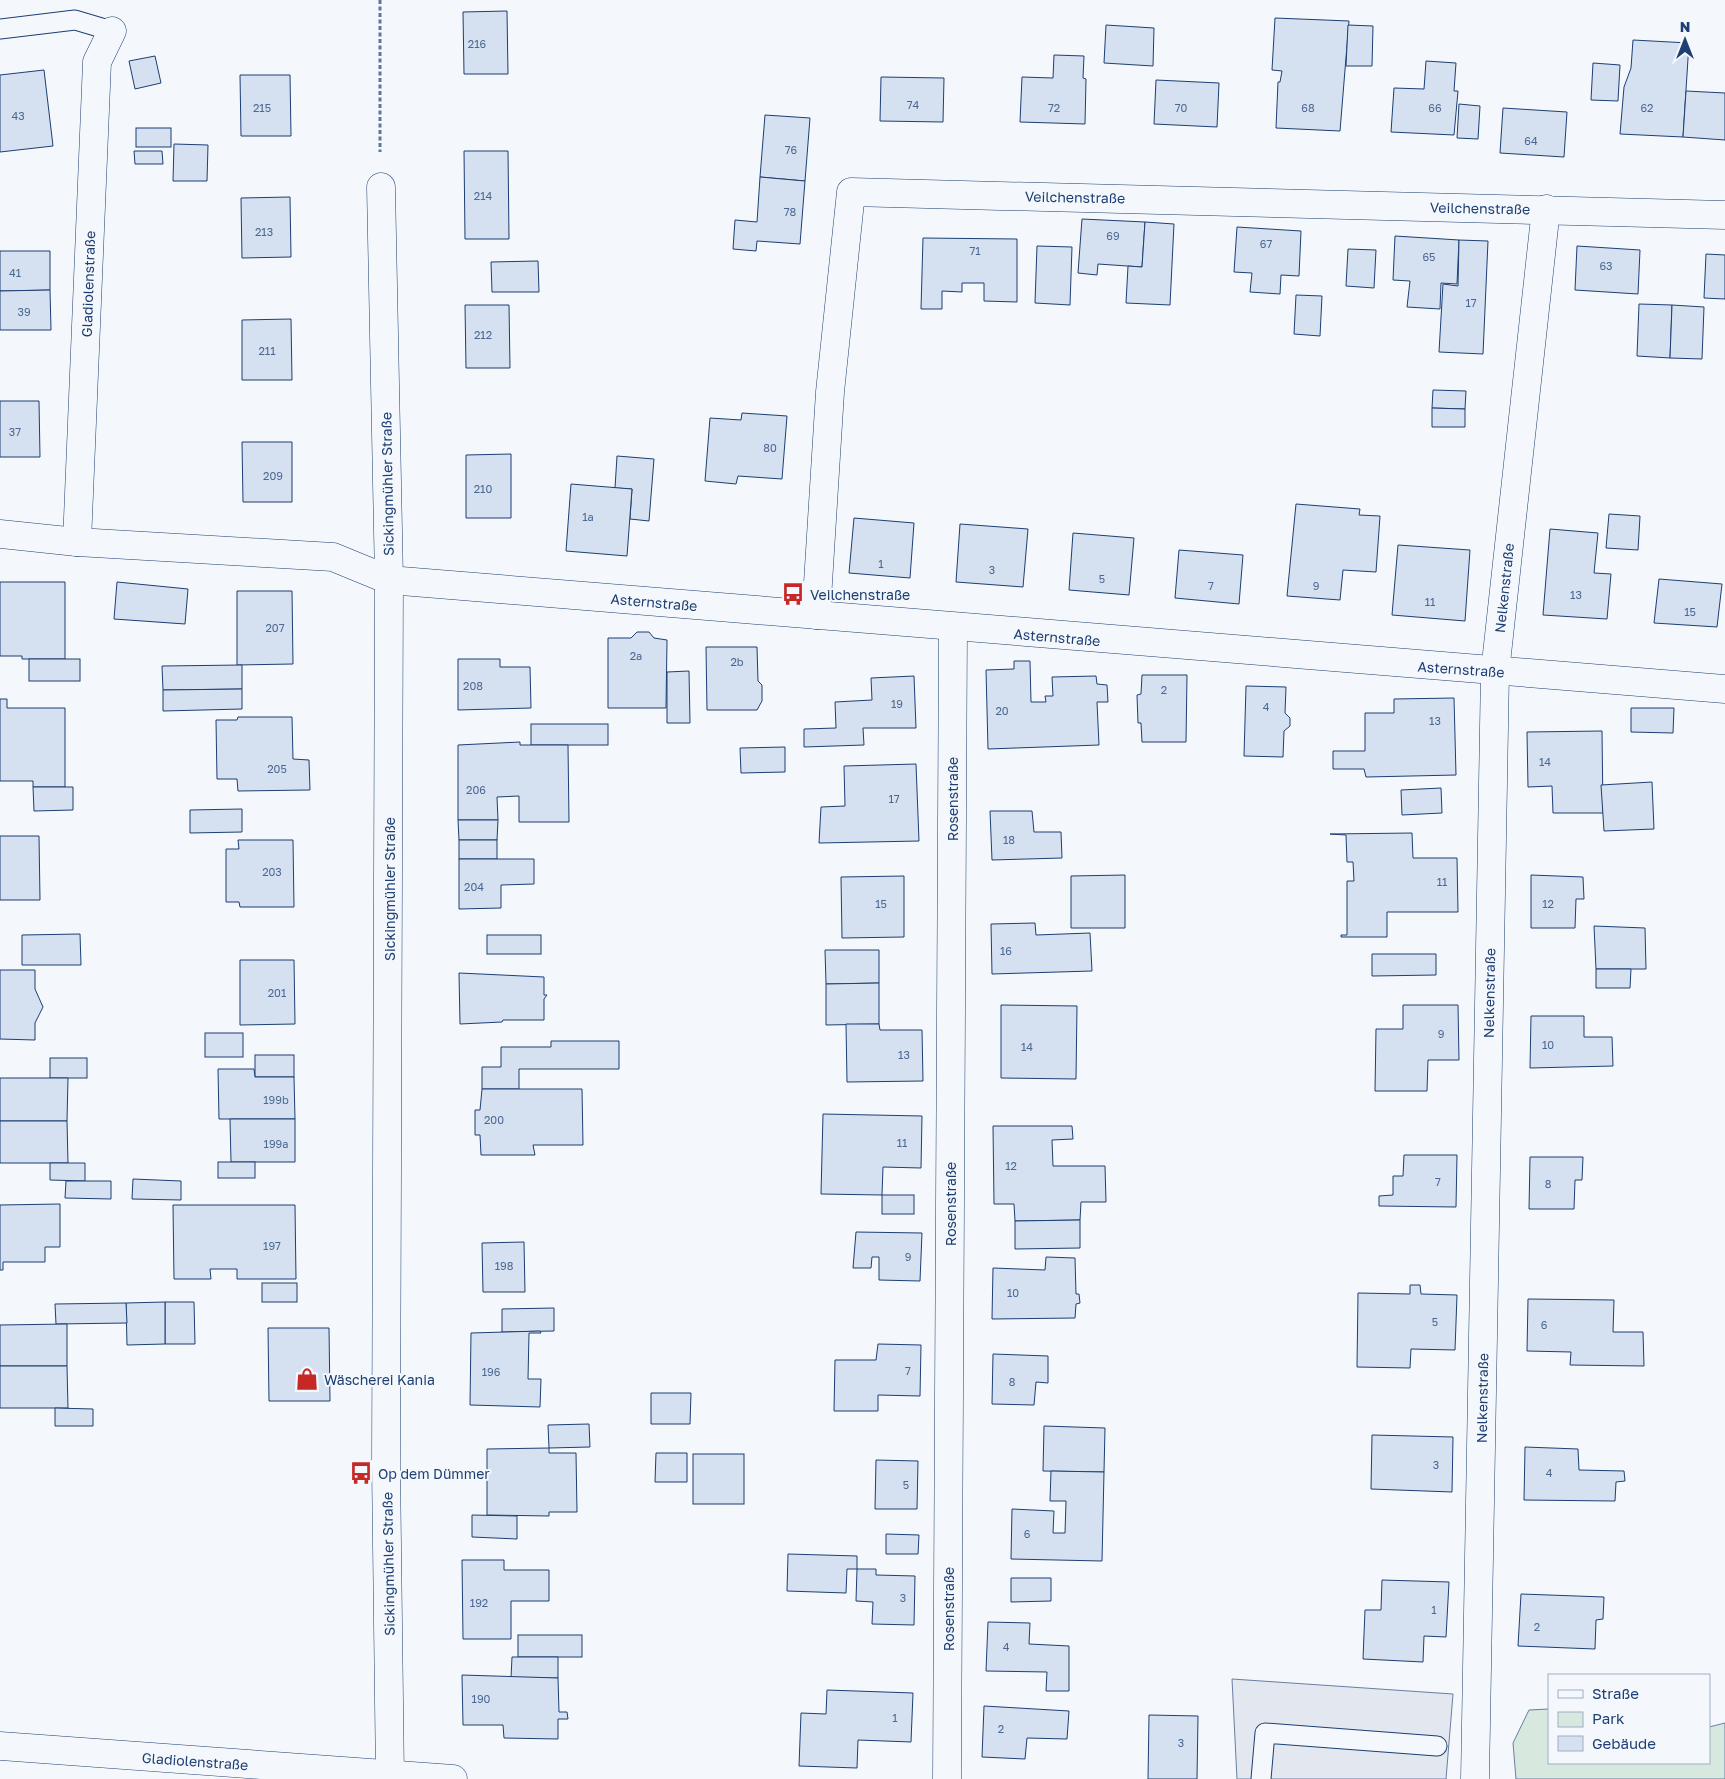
<svg xmlns="http://www.w3.org/2000/svg" width="1725" height="1779" font-family="'Golos Text',sans-serif">
  <rect width="100%" height="100%" fill="#f4f7fb"/>
  <polygon fill="#d7e8df" stroke="#687fa3" points="1549,1709 1549,1763 1709,1763 1709,1727 1725,1723 1725,1779 1516,1779 1513,1743 1529,1710"/>
  <polygon fill="#e3e8f0" stroke="#687fa3" points="1232,1679 1453,1694 1446,1779 1237,1779"/>
  <g fill="#d5e0f0" stroke="#1d3f73">
    <polygon points="507,11 508,74 464,74 463,12"/>
    <polygon points="1275,18 1349,21 1340,131 1276,128 1278,82 1280,82 1282,71 1272,70"/>
    <polygon points="1106,25 1154,28 1153,66 1104,63"/>
    <polygon points="1348,25 1373,26 1372,66 1346,66"/>
    <polygon points="1633,40 1689,43 1683,137 1620,134 1624,87 1631,68"/>
    <polygon points="1054,55 1084,56 1083,78 1086,79 1085,124 1020,122 1022,77 1053,78"/>
    <polygon points="155,56 161,83 135,89 129,61"/>
    <polygon points="1426,61 1456,63 1454,91 1458,91 1454,135 1391,132 1394,88 1424,89"/>
    <polygon points="1593,63 1620,65 1618,101 1591,100"/>
    <polygon points="44,70 53,146 0,152 0,75"/>
    <polygon points="240,75 290,75 291,136 241,136"/>
    <polygon points="881,77 944,78 943,122 880,121"/>
    <polygon points="1156,80 1219,83 1217,127 1154,124"/>
    <polygon points="1686,91 1725,93 1725,140 1683,137"/>
    <polygon points="1459,104 1480,106 1478,139 1457,138"/>
    <polygon points="1503,108 1567,112 1564,157 1500,153"/>
    <polygon points="765,115 810,118 805,181 760,177"/>
    <rect x="136" y="128" width="35" height="19"/>
    <polygon points="174,144 208,145 207,181 173,181"/>
    <polygon points="134,151 162,151 163,164 135,164"/>
    <polygon points="464,151 508,151 509,239 465,239"/>
    <polygon points="760,177 805,181 800,244 757,241 756,251 733,249 735,220 757,222"/>
    <polygon points="290,197 291,257 242,258 241,198"/>
    <polygon points="1082,219 1145,222 1142,267 1098,264 1097,275 1078,273"/>
    <polygon points="1145,222 1174,224 1170,305 1126,303 1128,266 1142,267"/>
    <polygon points="1237,227 1301,231 1299,276 1281,275 1280,294 1250,292 1252,273 1234,272"/>
    <polygon points="1395,236 1459,240 1457,284 1441,283 1440,309 1407,307 1410,281 1393,280"/>
    <polygon points="923,238 1017,239 1017,302 984,301 984,283 962,283 962,292 942,291 942,309 921,309"/>
    <polygon points="1459,240 1488,241 1483,354 1439,352 1443,284 1458,286"/>
    <polygon points="1037,246 1072,247 1070,305 1035,303"/>
    <polygon points="1577,246 1640,250 1638,294 1575,290"/>
    <polygon points="1348,249 1376,250 1374,288 1346,286"/>
    <polygon points="0,251 50,251 50,290 0,291"/>
    <polygon points="1706,254 1725,255 1725,299 1704,298"/>
    <polygon points="538,261 539,292 492,292 491,262"/>
    <polygon points="50,290 51,330 0,330 0,291"/>
    <polygon points="1296,295 1322,296 1320,336 1294,334"/>
    <polygon points="1639,304 1672,305 1670,358 1637,356"/>
    <polygon points="465,305 509,305 510,368 466,368"/>
    <polygon points="1672,305 1704,307 1702,359 1670,358"/>
    <polygon points="291,319 292,380 242,380 242,320"/>
    <polygon points="1433,390 1466,391 1465,409 1432,408"/>
    <polygon points="0,401 39,401 40,457 0,457"/>
    <polygon points="1432,408 1465,409 1465,427 1432,427"/>
    <polygon points="742,413 787,416 782,479 738,476 736,484 705,481 710,418 741,420"/>
    <polygon points="242,442 292,442 292,502 243,502"/>
    <polygon points="511,454 511,518 466,518 466,455"/>
    <polygon points="617,456 654,459 649,521 630,519 632,489 615,488"/>
    <polygon points="571,484 632,489 627,556 566,551"/>
    <polygon points="1296,504 1360,509 1359,515 1380,516 1376,572 1343,570 1340,600 1287,596"/>
    <polygon points="1609,514 1640,516 1638,550 1606,548"/>
    <polygon points="854,518 914,523 910,578 849,573"/>
    <polygon points="960,524 1028,529 1023,587 956,582"/>
    <polygon points="1550,529 1598,533 1594,573 1611,574 1607,619 1543,615"/>
    <polygon points="1073,533 1134,538 1129,595 1069,590"/>
    <polygon points="1398,545 1470,550 1465,621 1392,615"/>
    <polygon points="1179,550 1243,555 1239,604 1175,598"/>
    <polygon points="1659,579 1722,584 1717,627 1654,623"/>
    <polygon points="0,582 65,582 65,659 22,659 22,656 0,656"/>
    <polygon points="117,582 188,589 185,624 114,619"/>
    <polygon points="237,591 292,591 293,664 237,665"/>
    <polygon points="637,632 649,632 654,638 667,640 666,708 608,708 608,638 631,638"/>
    <polygon points="706,647 757,647 758,681 762,685 762,701 757,710 707,710"/>
    <rect x="29" y="659" width="51" height="22"/>
    <polygon points="458,659 500,659 500,667 530,667 531,708 458,710"/>
    <polygon points="1014,661 1030,661 1031,702 1046,702 1045,696 1053,696 1052,677 1096,676 1097,684 1107,685 1108,702 1097,702 1099,745 988,749 986,670 1014,669"/>
    <polygon points="242,665 242,689 163,690 162,666"/>
    <polygon points="689,671 690,723 667,723 667,672"/>
    <polygon points="1142,675 1187,675 1186,742 1142,742 1141,723 1138,723 1137,695 1141,694"/>
    <polygon points="914,676 916,728 863,728 864,745 804,747 804,729 836,728 835,702 872,700 871,678"/>
    <polygon points="1246,686 1286,687 1285,713 1290,718 1290,726 1284,731 1283,757 1244,756"/>
    <polygon points="242,689 242,709 163,711 163,690"/>
    <polygon points="1454,698 1456,775 1366,777 1364,769 1333,769 1333,751 1365,751 1365,713 1394,713 1394,699"/>
    <polygon points="0,699 7,699 7,708 65,708 65,787 33,787 33,781 0,781"/>
    <polygon points="1631,708 1674,708 1673,733 1631,732"/>
    <polygon points="238,717 292,717 293,759 309,760 310,790 238,791 237,779 217,779 216,720 237,720"/>
    <rect x="531" y="724" width="77" height="21"/>
    <polygon points="1602,731 1603,813 1553,813 1552,786 1528,787 1527,732"/>
    <polygon points="520,742 520,745 568,745 569,822 519,822 519,796 497,797 498,820 458,820 458,745"/>
    <polygon points="785,747 785,772 741,773 740,748"/>
    <polygon points="916,764 919,841 819,843 821,807 845,806 844,766"/>
    <polygon points="1652,782 1654,829 1604,831 1601,785"/>
    <polygon points="33,787 73,787 73,810 34,811"/>
    <polygon points="1441,788 1442,813 1402,815 1401,790"/>
    <polygon points="242,809 242,832 190,833 190,810"/>
    <polygon points="990,811 1032,811 1034,832 1061,832 1062,858 992,860"/>
    <polygon points="458,820 498,820 497,840 459,840"/>
    <polygon points="1412,833 1413,858 1457,858 1458,912 1387,912 1387,937 1341,937 1341,935 1347,935 1347,881 1354,881 1353,862 1347,862 1346,835 1330,834"/>
    <polygon points="0,836 39,836 40,900 0,900"/>
    <polygon points="238,840 293,840 294,907 240,907 239,902 226,902 226,849 239,849"/>
    <rect x="459" y="840" width="38" height="19"/>
    <polygon points="459,859 534,859 534,884 501,885 501,908 459,909"/>
    <polygon points="1125,875 1125,928 1071,928 1071,876"/>
    <polygon points="1531,875 1583,877 1584,899 1576,899 1575,928 1531,928"/>
    <polygon points="904,876 904,937 842,938 841,877"/>
    <polygon points="1035,923 1036,935 1090,933 1092,971 992,974 991,924"/>
    <polygon points="1594,926 1645,928 1646,969 1596,969"/>
    <polygon points="80,934 81,965 22,965 22,935"/>
    <rect x="487" y="935" width="54" height="19"/>
    <polygon points="825,950 879,950 879,983 826,984"/>
    <polygon points="1372,954 1436,954 1436,975 1372,976"/>
    <polygon points="240,960 294,960 295,1024 240,1025"/>
    <polygon points="1596,969 1631,969 1630,988 1596,988"/>
    <polygon points="0,970 35,970 35,989 43,1007 35,1023 35,1040 0,1039"/>
    <polygon points="459,973 544,977 544,995 547,995 544,999 544,1020 503,1020 502,1022 460,1024"/>
    <polygon points="879,983 879,1024 826,1025 826,984"/>
    <polygon points="1001,1005 1077,1006 1076,1079 1001,1078"/>
    <polygon points="1403,1005 1458,1005 1459,1060 1428,1060 1427,1091 1375,1091 1376,1029 1403,1029"/>
    <polygon points="1531,1016 1584,1016 1584,1037 1612,1037 1613,1066 1530,1068"/>
    <polygon points="846,1024 879,1024 880,1030 922,1030 923,1081 847,1082"/>
    <rect x="205" y="1033" width="38" height="24"/>
    <polygon points="551,1041 619,1041 619,1069 519,1069 519,1089 482,1089 482,1067 501,1067 501,1047 551,1047"/>
    <rect x="255" y="1055" width="39" height="22"/>
    <rect x="50" y="1058" width="37" height="20"/>
    <polygon points="218,1069 254,1069 255,1077 294,1077 295,1119 219,1119"/>
    <polygon points="0,1078 68,1078 67,1121 0,1121"/>
    <polygon points="482,1089 582,1089 583,1145 533,1145 535,1155 481,1155 480,1135 475,1135 475,1110 480,1110"/>
    <polygon points="823,1114 922,1116 921,1168 883,1167 882,1195 821,1194"/>
    <polygon points="230,1119 295,1119 295,1162 231,1162"/>
    <polygon points="0,1121 67,1121 68,1163 0,1163"/>
    <polygon points="993,1126 1072,1126 1073,1139 1052,1140 1053,1166 1105,1166 1106,1202 1081,1202 1080,1220 1015,1221 1014,1204 994,1204"/>
    <polygon points="1404,1155 1457,1155 1456,1207 1379,1206 1379,1196 1393,1195 1393,1176 1403,1176"/>
    <polygon points="1530,1157 1583,1157 1582,1180 1575,1180 1574,1209 1529,1209"/>
    <rect x="218" y="1162" width="37" height="16"/>
    <polygon points="50,1163 85,1163 85,1181 50,1180"/>
    <polygon points="133,1179 181,1181 181,1200 132,1199"/>
    <polygon points="66,1181 111,1181 111,1199 65,1198"/>
    <rect x="882" y="1195" width="32" height="19"/>
    <polygon points="60,1204 60,1247 45,1247 45,1262 3,1262 3,1270 0,1270 0,1205"/>
    <polygon points="173,1205 295,1205 296,1279 237,1279 237,1269 210,1269 211,1279 174,1279"/>
    <polygon points="1080,1220 1080,1248 1015,1249 1015,1221"/>
    <polygon points="856,1232 922,1233 920,1281 879,1280 879,1257 872,1257 871,1268 853,1268"/>
    <polygon points="524,1242 525,1292 483,1292 482,1243"/>
    <polygon points="1046,1257 1075,1258 1076,1294 1079,1294 1080,1303 1076,1304 1075,1318 992,1319 993,1268 1045,1270"/>
    <rect x="262" y="1283" width="35" height="19"/>
    <polygon points="1410,1285 1420,1285 1421,1294 1457,1295 1455,1350 1411,1349 1410,1368 1357,1367 1358,1293 1410,1294"/>
    <polygon points="1528,1299 1614,1300 1613,1332 1643,1332 1644,1366 1570,1365 1571,1352 1527,1351"/>
    <polygon points="165,1302 194,1302 195,1344 165,1344"/>
    <polygon points="165,1302 165,1344 127,1345 126,1303"/>
    <polygon points="126,1303 127,1323 56,1324 55,1304"/>
    <polygon points="554,1308 554,1331 502,1332 502,1309"/>
    <polygon points="67,1324 67,1366 0,1366 0,1325"/>
    <polygon points="268,1328 329,1328 330,1401 269,1401"/>
    <polygon points="540,1331 541,1333 529,1333 528,1379 541,1379 540,1407 470,1405 471,1333"/>
    <polygon points="878,1344 921,1345 920,1396 878,1395 878,1411 834,1411 835,1360 876,1360"/>
    <polygon points="993,1354 1048,1356 1048,1383 1036,1382 1034,1405 992,1404"/>
    <polygon points="0,1366 67,1366 68,1408 0,1408"/>
    <polygon points="651,1393 691,1393 690,1424 651,1424"/>
    <polygon points="55,1408 93,1409 93,1426 55,1426"/>
    <polygon points="589,1424 590,1447 549,1448 548,1425"/>
    <polygon points="1044,1426 1105,1428 1104,1472 1043,1471"/>
    <polygon points="1372,1435 1453,1437 1452,1492 1371,1489"/>
    <polygon points="1525,1447 1578,1449 1579,1470 1624,1471 1625,1481 1616,1482 1615,1501 1524,1500"/>
    <polygon points="549,1448 549,1453 576,1453 577,1512 549,1512 549,1516 487,1515 487,1449"/>
    <polygon points="656,1453 687,1453 687,1482 655,1482"/>
    <rect x="693" y="1454" width="51" height="50"/>
    <polygon points="876,1460 918,1461 917,1509 875,1509"/>
    <polygon points="1051,1471 1104,1472 1102,1561 1011,1559 1012,1509 1054,1511 1053,1533 1065,1533 1066,1501 1050,1501"/>
    <polygon points="472,1515 517,1516 517,1539 472,1537"/>
    <polygon points="886,1534 919,1535 918,1554 886,1554"/>
    <polygon points="788,1554 857,1556 857,1569 847,1569 846,1593 787,1591"/>
    <polygon points="462,1560 504,1560 504,1570 549,1570 549,1601 511,1601 511,1639 463,1639"/>
    <polygon points="857,1569 876,1569 876,1575 915,1576 914,1625 872,1624 873,1602 856,1601"/>
    <polygon points="1011,1578 1051,1578 1051,1601 1011,1602"/>
    <polygon points="1382,1580 1449,1582 1446,1637 1424,1636 1423,1662 1363,1659 1365,1610 1381,1610"/>
    <polygon points="1521,1594 1604,1597 1603,1619 1596,1620 1595,1649 1518,1646"/>
    <polygon points="988,1622 1030,1623 1029,1644 1069,1646 1069,1691 1046,1691 1047,1672 986,1671"/>
    <rect x="518" y="1635" width="64" height="22"/>
    <polygon points="512,1657 558,1657 558,1678 511,1678"/>
    <polygon points="462,1675 558,1678 559,1712 567,1712 568,1719 558,1719 558,1739 504,1738 503,1725 463,1725"/>
    <polygon points="827,1690 913,1693 911,1742 858,1740 857,1768 799,1766 801,1713 826,1714"/>
    <polygon points="984,1706 1069,1711 1067,1739 1027,1738 1025,1759 982,1757"/>
    <polygon points="1149,1715 1198,1716 1197,1779 1148,1779"/>
  </g>
  <g fill="none" stroke-linecap="round" stroke-linejoin="round">
    <defs>
      <g id="service">
        <polyline points="0,29 75,20 112,31"/>
        <polyline points="1261,1779 1265,1733 1437,1746"/>
      </g>
      <g id="minor">
        <polyline points="381,187 389,580 386,1467 390,1779"/>
        <path d="M 0,534 L 77,542 L 333,557 L 389,580 C 835,617 1280,655 1725,689"/>
        <polyline points="77,542 97,62 112,31"/>
        <polyline points="816,615 830,392 851,192 1725,215"/>
        <polyline points="0,1746 453,1779"/>
        <polyline points="947,1779 953,629"/>
        <polyline points="1475,1779 1495,672 1546,209"/>
      </g>
    </defs>
    <use href="#service" stroke="#1d3f73" stroke-width="21"/>
    <use href="#minor" stroke="#1d3f73" stroke-width="29"/>
    <polyline stroke="#5e769c" stroke-width="3" stroke-dasharray="4 2.5" stroke-linecap="butt" points="380,0 380,152"/>
    <use href="#service" stroke="#f4f7fb" stroke-width="19"/>
    <use href="#minor" stroke="#f4f7fb" stroke-width="28"/>
  </g>
  <defs>
    <symbol id="bus-bare" viewBox="-9 -9 18 18"><path d="M-5-6H5V4H4V6H2V4H-2V6H-4V4H-5ZM-3.5-4V0h7V-4ZM-3.5 1.2v1.5H-2V1.2ZM2 1.2v1.5H3.5V1.2Z" fill="#c62828" stroke="#f4f7fb" stroke-width="2.5" paint-order="stroke"/></symbol>
    <symbol id="shop-bare" viewBox="-9 -9 18 18"><path d="M-5-2.5h2.3a2.7 3.5 0 0 1 5.4 0H5L5.5 6h-11ZM-1.5-2.5h3a1.5 2.3 0 0 0-3 0Z" fill="#c62828" stroke="#f4f7fb" stroke-width="2.5" paint-order="stroke"/></symbol>
  </defs>
  <g fill-rule="evenodd">
    <use href="#bus-bare" x="777" y="578" width="32" height="32"/>
    <use href="#shop-bare" x="291" y="1363" width="32" height="32"/>
    <use href="#bus-bare" x="345" y="1457" width="32" height="32"/>
  </g>
  <g text-anchor="middle" dominant-baseline="central" stroke-width="4" stroke-linejoin="round" paint-order="stroke">
    <g font-size="11" fill="#4b6792">
      <text x="477" y="43">216</text>
      <text x="913" y="104">74</text>
      <text x="262" y="107">215</text>
      <text x="1054" y="107">72</text>
      <text x="1181" y="107">70</text>
      <text x="1308" y="107">68</text>
      <text x="1435" y="107">66</text>
      <text x="1647" y="107">62</text>
      <text x="18" y="115">43</text>
      <text x="1531" y="140">64</text>
      <text x="791" y="149">76</text>
      <text x="483" y="195">214</text>
      <text x="790" y="211">78</text>
      <text x="264" y="231">213</text>
      <text x="1113" y="235">69</text>
      <text x="1266" y="243">67</text>
      <text x="975" y="250">71</text>
      <text x="1429" y="256">65</text>
      <text x="1606" y="265">63</text>
      <text x="15" y="272">41</text>
      <text x="1471" y="302">17</text>
      <text x="24" y="311">39</text>
      <text x="483" y="334">212</text>
      <text x="267" y="350">211</text>
      <text x="15" y="431">37</text>
      <text x="770" y="447">80</text>
      <text x="273" y="475">209</text>
      <text x="483" y="488">210</text>
      <text x="588" y="516">1a</text>
      <text x="881" y="563">1</text>
      <text x="992" y="569">3</text>
      <text x="1102" y="578">5</text>
      <text x="1211" y="585">7</text>
      <text x="1316" y="585">9</text>
      <text x="1576" y="594">13</text>
      <text x="1430" y="601">11</text>
      <text x="1690" y="611">15</text>
      <text x="275" y="627">207</text>
      <text x="636" y="655">2a</text>
      <text x="737" y="661">2b</text>
      <text x="473" y="685">208</text>
      <text x="1164" y="689">2</text>
      <text x="897" y="703">19</text>
      <text x="1266" y="706">4</text>
      <text x="1002" y="710">20</text>
      <text x="1435" y="720">13</text>
      <text x="1545" y="761">14</text>
      <text x="277" y="768">205</text>
      <text x="476" y="789">206</text>
      <text x="894" y="798">17</text>
      <text x="1009" y="839">18</text>
      <text x="272" y="871">203</text>
      <text x="1442" y="881">11</text>
      <text x="474" y="886">204</text>
      <text x="881" y="903">15</text>
      <text x="1548" y="903">12</text>
      <text x="1006" y="950">16</text>
      <text x="277" y="992">201</text>
      <text x="1441" y="1033">9</text>
      <text x="1548" y="1044">10</text>
      <text x="1027" y="1046">14</text>
      <text x="904" y="1054">13</text>
      <text x="276" y="1099">199b</text>
      <text x="494" y="1119">200</text>
      <text x="902" y="1142">11</text>
      <text x="276" y="1143">199a</text>
      <text x="1011" y="1165">12</text>
      <text x="1438" y="1181">7</text>
      <text x="1548" y="1183">8</text>
      <text x="272" y="1245">197</text>
      <text x="908" y="1256">9</text>
      <text x="504" y="1265">198</text>
      <text x="1013" y="1292">10</text>
      <text x="1435" y="1321">5</text>
      <text x="1544" y="1324">6</text>
      <text x="908" y="1370">7</text>
      <text x="491" y="1371">196</text>
      <text x="1012" y="1381">8</text>
      <text x="1436" y="1464">3</text>
      <text x="1549" y="1472">4</text>
      <text x="906" y="1484">5</text>
      <text x="1027" y="1533">6</text>
      <text x="903" y="1597">3</text>
      <text x="479" y="1602">192</text>
      <text x="1434" y="1609">1</text>
      <text x="1537" y="1626">2</text>
      <text x="1006" y="1646">4</text>
      <text x="481" y="1698">190</text>
      <text x="895" y="1717">1</text>
      <text x="1001" y="1728">2</text>
      <text x="1181" y="1742">3</text>
    </g>
    <g font-size="14" fill="#1d3f73" stroke="#f4f7fb">
      <text transform="translate(1075 197) rotate(1)">Veilchenstraße</text>
      <text transform="translate(1480 208) rotate(1)">Veilchenstraße</text>
      <text transform="translate(88 284) rotate(-88)">Gladiolenstraße</text>
      <text transform="translate(387 484) rotate(-91)">Sickingmühler Straße</text>
      <text transform="translate(1504 588) rotate(-84)">Nelkenstraße</text>
      <text transform="translate(654 602) rotate(5)">Asternstraße</text>
      <text transform="translate(1057 637) rotate(5)">Asternstraße</text>
      <text transform="translate(1461 669) rotate(4)">Asternstraße</text>
      <text transform="translate(952 799) rotate(-90)">Rosenstraße</text>
      <text transform="translate(389 889) rotate(-90)">Sickingmühler Straße</text>
      <text transform="translate(1489 993) rotate(-89)">Nelkenstraße</text>
      <text transform="translate(950 1204) rotate(-90)">Rosenstraße</text>
      <text transform="translate(1482 1398) rotate(-89)">Nelkenstraße</text>
      <text transform="translate(388 1564) rotate(-91)">Sickingmühler Straße</text>
      <text transform="translate(948 1609) rotate(-90)">Rosenstraße</text>
      <text transform="translate(195 1761) rotate(4)">Gladiolenstraße</text>
    </g>
    <g font-size="14" fill="#1d3f73" stroke="#f4f7fb" text-anchor="start">
      <text x="810" y="594">Veilchenstraße</text>
      <text x="324" y="1379">Wäscherei Kania</text>
      <text x="378" y="1473">Op dem Dümmer</text>
    </g>
  </g>
  <rect x="1548" y="1674" width="162" height="90" fill="#f4f7fb" stroke="#9eadc5"/>
  <rect x="1558" y="1690" width="25" height="8" fill="#f4f7fb" stroke="#9eadc5"/>
  <text x="1592" y="1699" font-size="15" fill="#1d3f73">Straße</text>
  <rect x="1558" y="1712" width="25" height="15" fill="#d7e8df" stroke="#9eadc5"/>
  <text x="1592" y="1724" font-size="15" fill="#1d3f73">Park</text>
  <rect x="1558" y="1736" width="25" height="15" fill="#d5e0f0" stroke="#9eadc5"/>
  <text x="1592" y="1749" font-size="15" fill="#1d3f73">Gebäude</text>
  <g transform="translate(1685 40)" stroke="#f4f7fb" stroke-width="4" paint-order="stroke">
  <path d="M0-4L9 19L0 12L-9 19Z" fill="#1d3f73"/>
  <text y="-8" font-size="14" font-weight="bold" text-anchor="middle" fill="#1d3f73">N</text>
  </g>
</svg>
